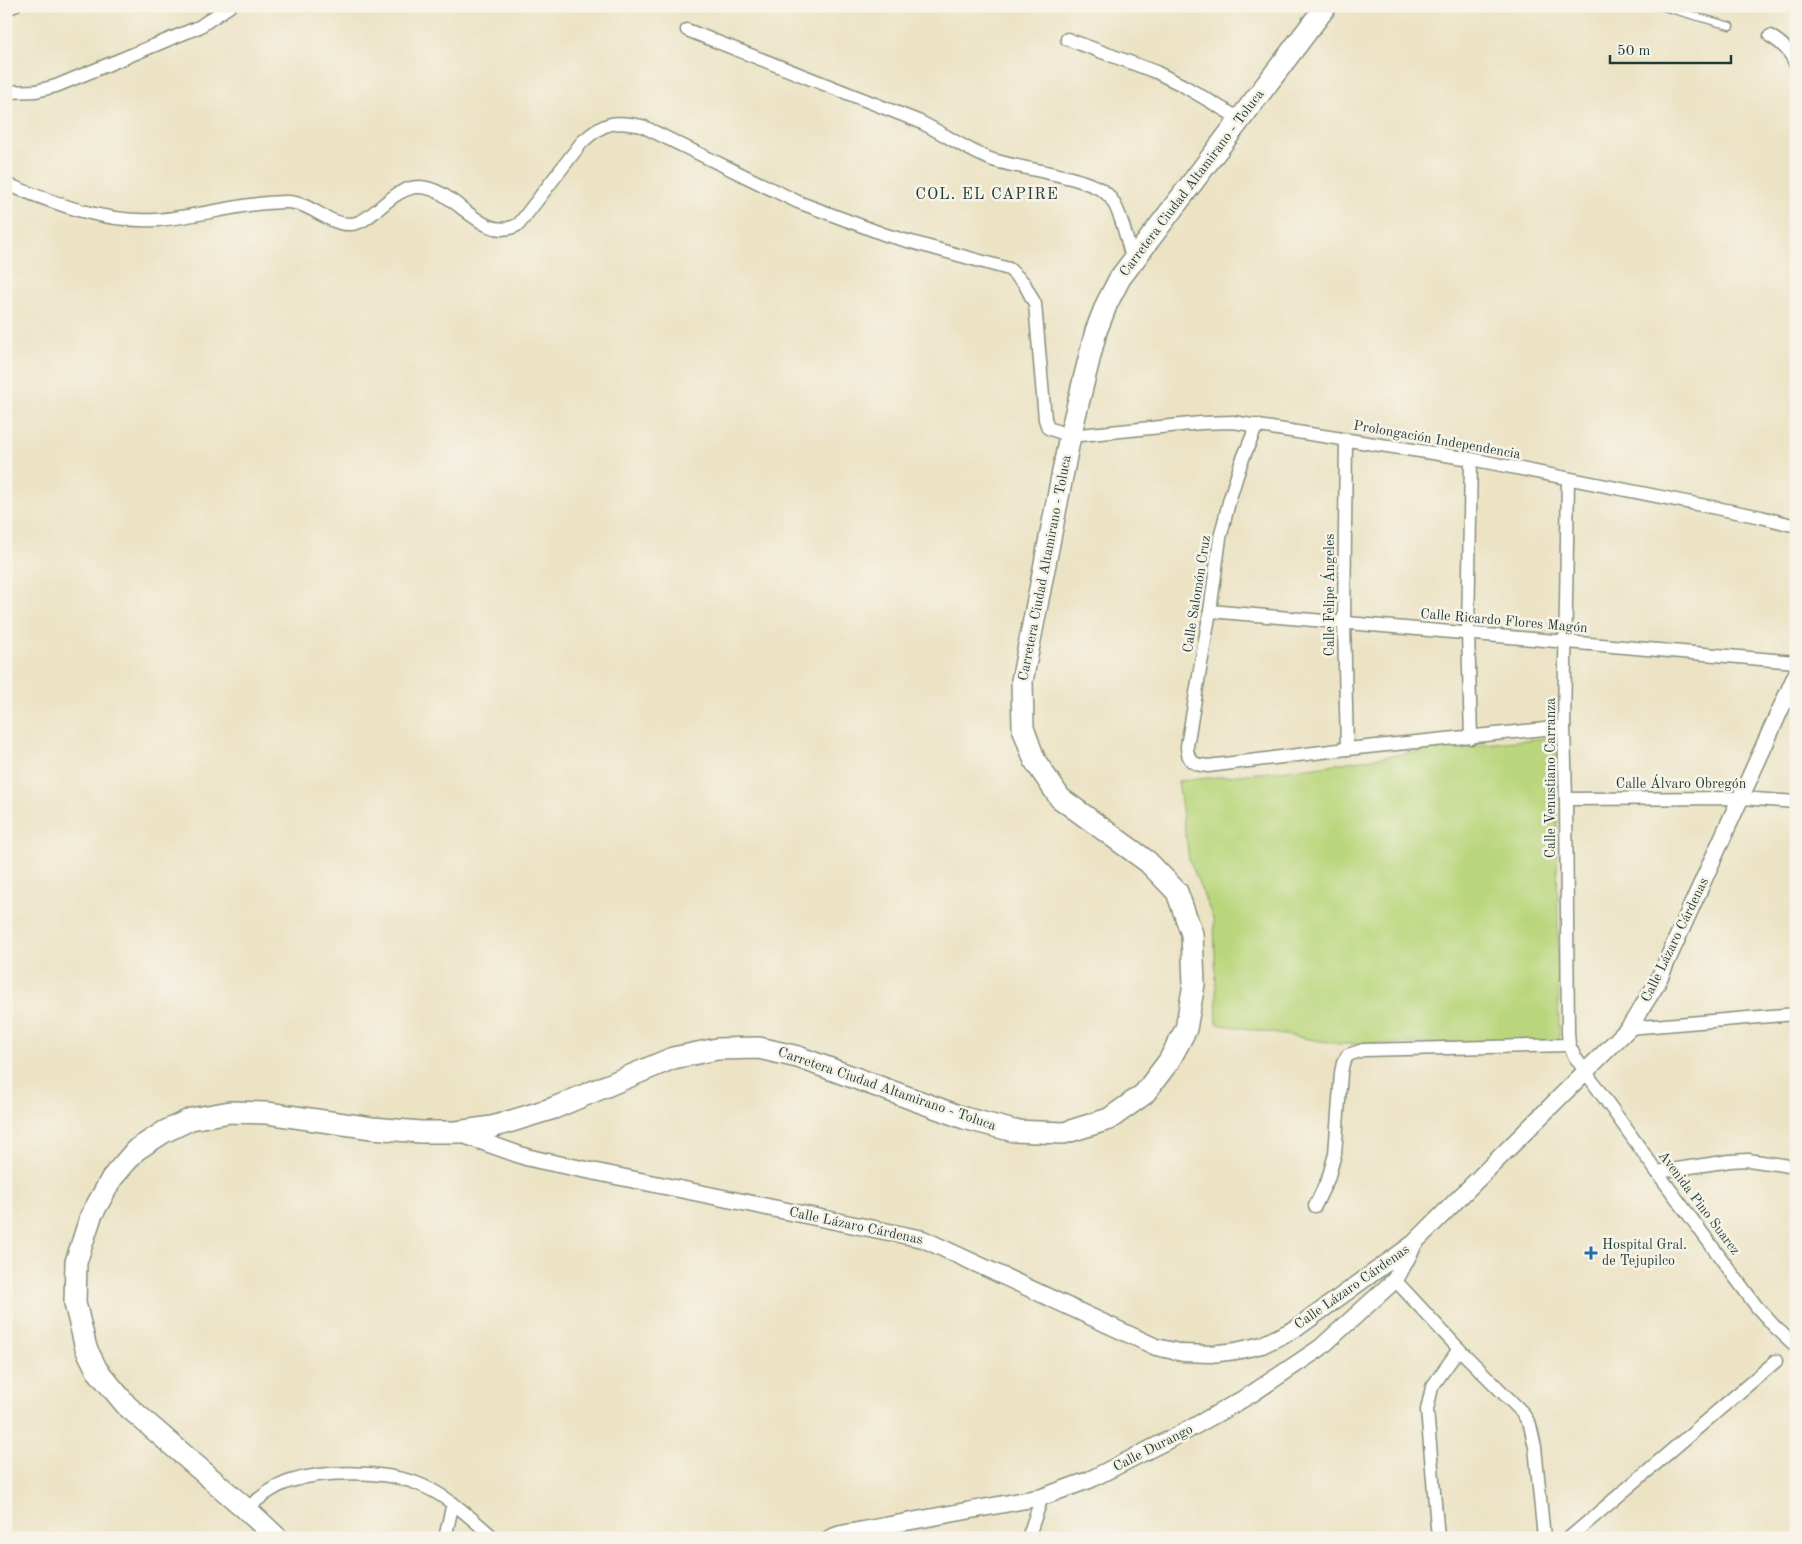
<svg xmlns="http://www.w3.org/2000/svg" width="1802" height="1544" font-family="'Old Standard TT',serif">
  <rect width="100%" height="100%" fill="#f7f3e8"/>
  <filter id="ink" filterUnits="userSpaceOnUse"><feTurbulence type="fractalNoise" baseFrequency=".02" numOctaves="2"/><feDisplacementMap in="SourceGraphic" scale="10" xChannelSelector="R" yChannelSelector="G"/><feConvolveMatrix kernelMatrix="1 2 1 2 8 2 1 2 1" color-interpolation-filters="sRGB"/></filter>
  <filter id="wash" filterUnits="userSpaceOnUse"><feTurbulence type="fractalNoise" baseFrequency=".0096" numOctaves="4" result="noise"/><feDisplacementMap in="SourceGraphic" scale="20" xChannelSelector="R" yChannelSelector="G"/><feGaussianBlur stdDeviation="1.12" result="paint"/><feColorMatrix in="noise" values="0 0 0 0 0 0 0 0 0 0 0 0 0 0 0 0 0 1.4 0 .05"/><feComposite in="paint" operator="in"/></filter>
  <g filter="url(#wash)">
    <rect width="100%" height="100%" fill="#ece3c5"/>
    <polygon fill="#b9d67c" stroke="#6c8a58" points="1556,737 1559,1041 1339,1044 1217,1024 1214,921 1189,859 1178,781 1308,768 1443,748"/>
  </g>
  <g filter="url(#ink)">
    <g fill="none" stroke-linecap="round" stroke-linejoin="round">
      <defs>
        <polyline id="service" points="1660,6 1730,26"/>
        <g id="minor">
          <polyline points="6,9 14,6"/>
          <path d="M 687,30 L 918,121 C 944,133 967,151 993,160 C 1021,169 1087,176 1107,194 C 1121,207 1127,243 1133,261"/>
          <path d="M 1770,36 C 1783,44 1790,51 1796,65"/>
          <polyline points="1067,39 1156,72 1184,86 1240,119"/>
          <polyline points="6,92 36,91 56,86 199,27 230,6"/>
          <path d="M 6,184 C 55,203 102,223 156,220 C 200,217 243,202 287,202 C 310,202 328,225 350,224 C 372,224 391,187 419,187 C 456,187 482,246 519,224 L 582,142 C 604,122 614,120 642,126 L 798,202 L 886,235 L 1009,269 L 1024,283 L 1035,304 L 1045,419 L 1048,428 L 1070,436 L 1201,423 L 1233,422 L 1471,459 L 1761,517 L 1796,526"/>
          <path d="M 1257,425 L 1241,463 L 1230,498 L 1220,538 L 1210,611 L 1187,746 C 1187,761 1194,765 1208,766 L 1347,749 L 1564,727"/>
          <polyline points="1346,440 1344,622 1347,749"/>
          <polyline points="1568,479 1564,727 1566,799 1568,1032 1569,1045 1575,1057 1657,1172 1757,1307 1775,1327 1796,1346"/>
          <polyline points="1210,611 1796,662"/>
          <polyline points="1471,738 1468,632 1471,459"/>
          <polyline points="1566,799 1741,798 1796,802"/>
          <polyline points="1629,1028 1796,1014"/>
          <polyline points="1657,1172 1730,1161 1748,1160 1796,1167"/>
          <polyline points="1315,1206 1328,1179 1335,1154 1341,1073 1343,1063 1348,1055 1363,1050 1569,1045"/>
          <polyline points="1395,1280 1459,1349 1522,1412 1530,1425 1535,1447 1544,1538"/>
          <path d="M 246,1509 C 260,1498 274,1486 291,1481 C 325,1470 383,1471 416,1483 C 446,1494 470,1517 494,1538"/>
          <polyline points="445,1538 453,1503"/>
          <polyline points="1028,1538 1042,1497"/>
          <polyline points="1438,1538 1427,1410 1432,1387 1459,1349"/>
          <polyline points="1569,1538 1776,1361"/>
        </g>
        <g id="tertiary">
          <polyline points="458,1133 526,1157 543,1161 923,1239 1156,1347 1183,1353 1210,1354 1236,1351 1262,1345 1297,1328 1414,1243 1629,1028 1656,985 1796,675"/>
          <polyline points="830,1538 841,1534 1042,1497 1089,1480 1186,1431 1250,1395 1320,1348 1395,1280 1412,1248"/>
        </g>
        <polyline id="primary" points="277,1538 246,1509 127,1406 97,1370 86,1348 75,1303 76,1262 91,1216 112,1178 136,1150 164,1132 191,1119 230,1112 267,1113 372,1128 421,1132 457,1132 492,1127 554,1108 673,1058 717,1049 759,1048 798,1057 964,1118 1014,1131 1064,1133 1109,1119 1144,1094 1169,1061 1186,1029 1194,984 1192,934 1177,892 1148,862 1060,798 1035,761 1023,728 1022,681 1070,436 1096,331 1107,303 1120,278 1326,6"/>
      </defs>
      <use href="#service" stroke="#86907c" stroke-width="9"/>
      <use href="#minor" stroke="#86907c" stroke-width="15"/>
      <use href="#tertiary" stroke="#86907c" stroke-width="19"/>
      <use href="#primary" stroke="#86907c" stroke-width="24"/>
      <use href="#service" stroke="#fff" stroke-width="6"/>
      <use href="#minor" stroke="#fff" stroke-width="12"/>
      <use href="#tertiary" stroke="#fff" stroke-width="16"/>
      <use href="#primary" stroke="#fff" stroke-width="21"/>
    </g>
  </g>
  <path fill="#1f6fb2" stroke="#f7f3e8" stroke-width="2" d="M1588.5 1245.5h5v5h5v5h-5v5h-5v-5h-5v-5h5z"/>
  <g text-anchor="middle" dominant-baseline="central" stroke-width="5" stroke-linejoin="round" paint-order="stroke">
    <g font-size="14" fill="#1f3d34" stroke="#f7f3e8">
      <text transform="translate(1192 183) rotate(-53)">Carretera Ciudad Altamirano - Toluca</text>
      <text transform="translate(1437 440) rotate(10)">Prolongación Independencia</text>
      <text transform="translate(1045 568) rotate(-79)">Carretera Ciudad Altamirano - Toluca</text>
      <text transform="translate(1197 594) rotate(-81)">Calle Salomón Cruz</text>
      <text transform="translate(1330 595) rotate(-90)">Calle Felipe Ángeles</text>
      <text transform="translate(1504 621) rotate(5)">Calle Ricardo Flores Magón</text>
      <text transform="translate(1551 778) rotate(-90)">Calle Venustiano Carranza</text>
      <text x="1681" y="784">Calle Álvaro Obregón</text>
      <text transform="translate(1675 940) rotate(-64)">Calle Lázaro Cárdenas</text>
      <text transform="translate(887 1089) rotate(19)">Carretera Ciudad Altamirano - Toluca</text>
      <text transform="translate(1699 1203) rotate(53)">Avenida Pino Suarez</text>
      <text transform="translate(856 1226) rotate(12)">Calle Lázaro Cárdenas</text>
      <text transform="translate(1352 1287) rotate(-35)">Calle Lázaro Cárdenas</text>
      <text transform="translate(1153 1448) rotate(-27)">Calle Durango</text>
    </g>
    <g font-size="14" fill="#1f3d34" stroke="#f7f3e8" text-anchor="start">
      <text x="1602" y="1245">Hospital Gral.<tspan x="1602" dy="16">de Tejupilco</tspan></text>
    </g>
    <g font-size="16" letter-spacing="1" fill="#1f3d34" stroke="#f7f3e8">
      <text x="987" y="195">COL. EL CAPIRE</text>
    </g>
  </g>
  <rect width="1802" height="1544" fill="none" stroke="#f7f3e8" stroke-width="25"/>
  <path d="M1610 55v8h121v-8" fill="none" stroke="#1f3d34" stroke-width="2.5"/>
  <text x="1617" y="55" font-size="15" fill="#1f3d34" stroke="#f7f3e8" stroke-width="4" paint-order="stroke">50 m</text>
</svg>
